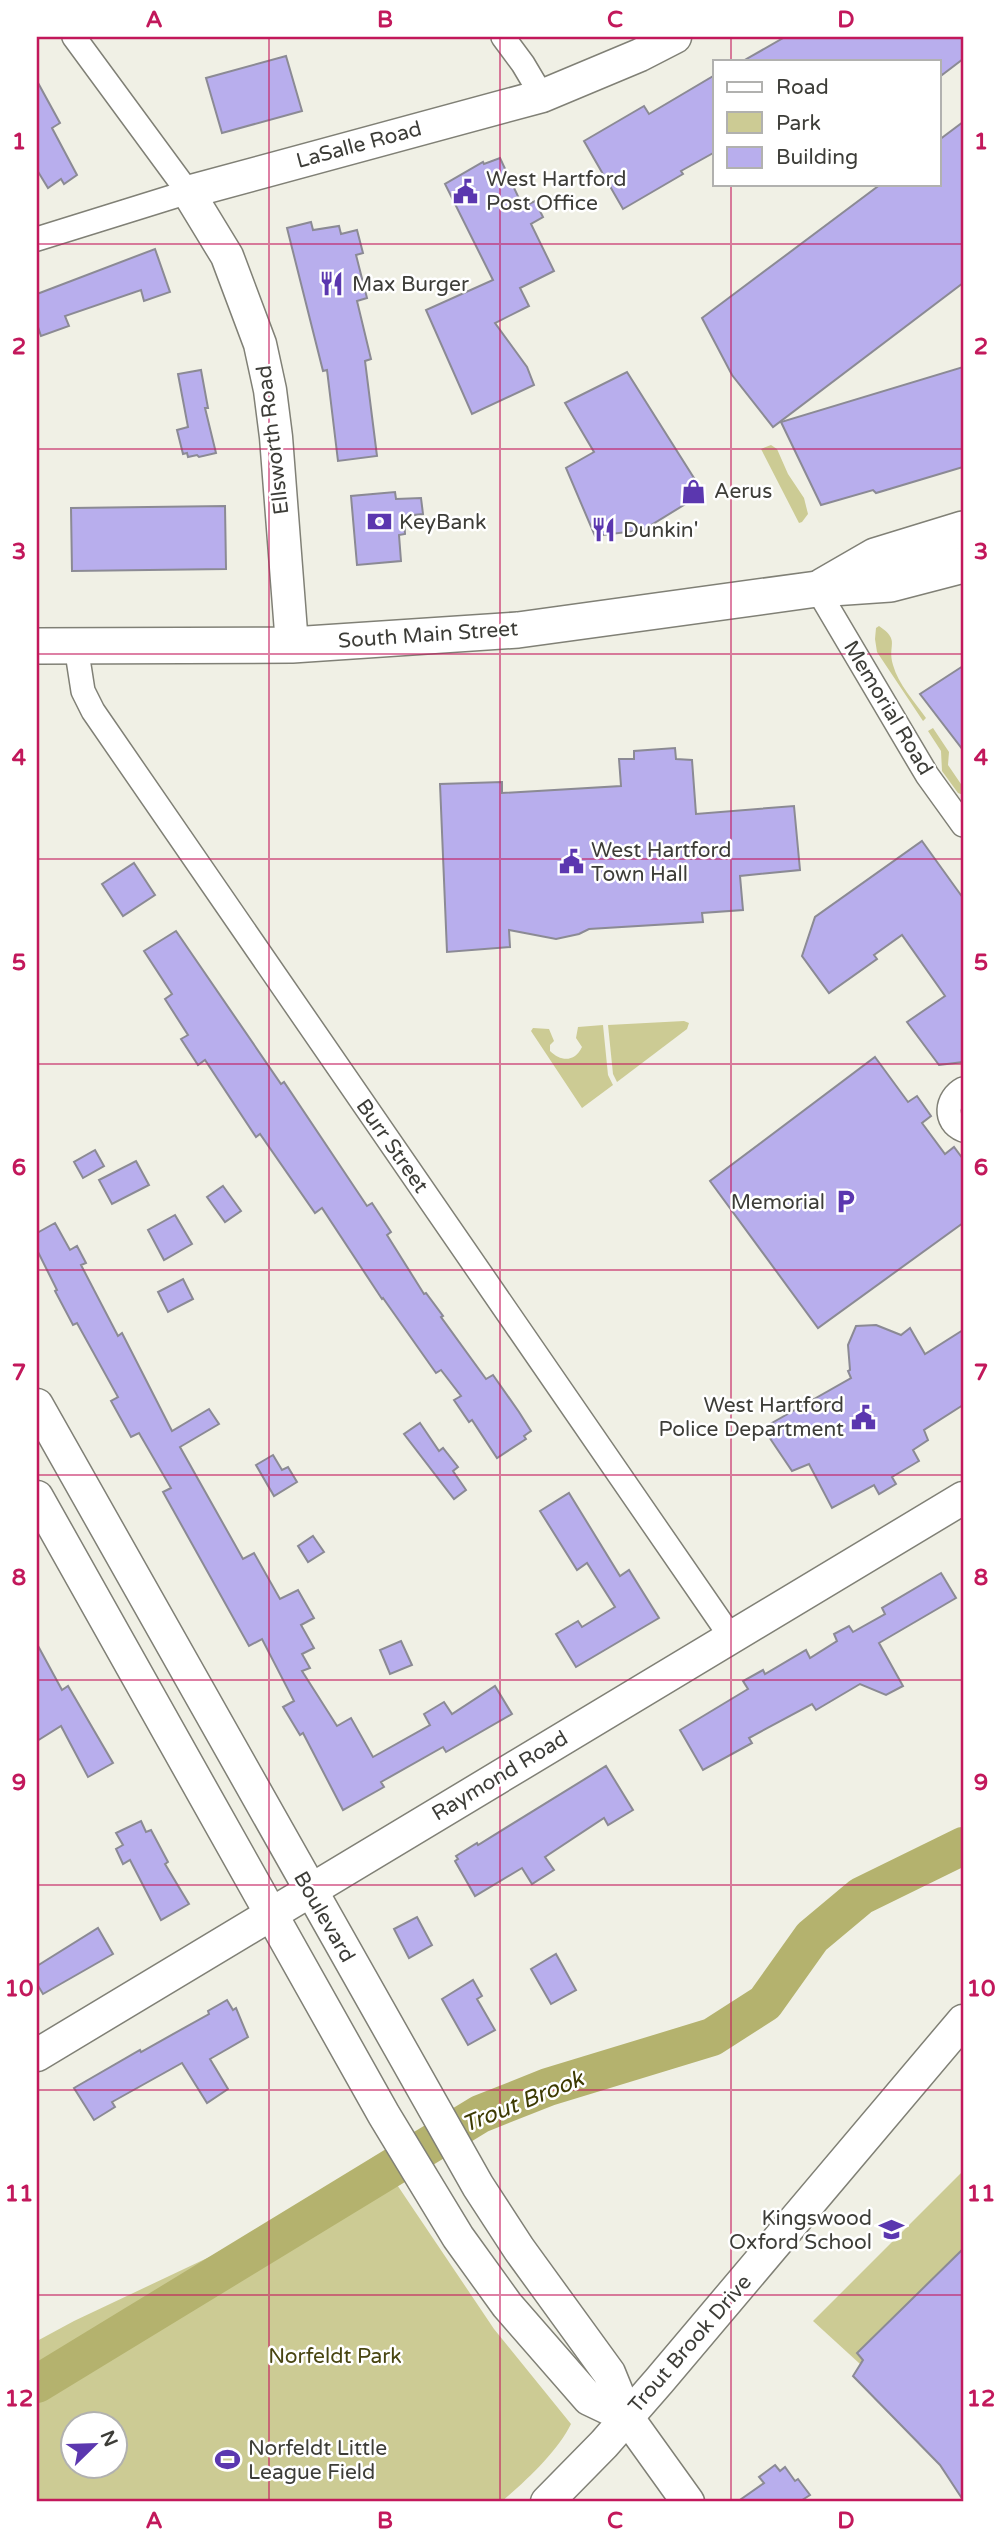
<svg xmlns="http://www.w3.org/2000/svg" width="1000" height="2539" font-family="'Varela Round',sans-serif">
  <rect width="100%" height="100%" fill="#f0f0e5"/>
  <g fill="#cccb94" fill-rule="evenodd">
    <polygon points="771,445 777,449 788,474 804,498 808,514 802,522 799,523 761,449"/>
    <path d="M 879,626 C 901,641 887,644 893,665 C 898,684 915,702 926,718 L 923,721 L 877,652 L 875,639 L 876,628 Z"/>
    <polygon points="933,728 949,752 948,765 963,787 963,795 958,793 942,771 941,751 928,731"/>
    <polygon points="684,1021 689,1023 687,1029 617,1082 613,1074 608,1025"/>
    <path d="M 603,1025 L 608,1075 L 613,1085 L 582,1108 L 531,1031 L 533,1028 L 549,1029 L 554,1041 L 550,1045 L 550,1051 C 561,1062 575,1062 582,1047 L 576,1038 L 578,1027 Z"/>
    <path d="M 377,2155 L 494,2329 L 571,2424 C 558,2451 525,2482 501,2502 L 37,2502 L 37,2341 L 74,2321 L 239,2243 ZM 74,2424 L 116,2424 L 116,2466 L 74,2466 Z"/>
    <polygon points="963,2171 963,2417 941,2438 813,2321"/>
  </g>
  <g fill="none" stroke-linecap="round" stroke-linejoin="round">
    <polyline stroke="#b4b26e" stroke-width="38" points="37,2384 480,2114 548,2087 712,2037 765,2003 812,1937 861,1896 963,1846"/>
  </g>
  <g fill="#b8aeed" stroke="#8b8a94" stroke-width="2">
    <polygon points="785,37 963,37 963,59 942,75 939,70 939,61 743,61"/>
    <polygon points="286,56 302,111 222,133 206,78"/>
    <polygon points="715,75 715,152 681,171 683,174 623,209 584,141 644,106 649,114"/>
    <polygon points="37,81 60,123 52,128 77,175 64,184 61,179 48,188 37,170"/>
    <polygon points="963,122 963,283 773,427 732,375 702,318 881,184 939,184 939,140"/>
    <polygon points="500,158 523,207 535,201 543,217 531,224 554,271 520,288 529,306 495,323 527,367 534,385 472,414 426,310 493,280 445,184 483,162 484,164"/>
    <polygon points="311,222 313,230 339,226 341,234 357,230 363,253 356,255 367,298 357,301 371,359 365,361 377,456 338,461 327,370 323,371 287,228"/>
    <polygon points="155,249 170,292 144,301 141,290 65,316 69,326 41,336 37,324 37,294"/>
    <polygon points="963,367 963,467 876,493 873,490 821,505 781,422"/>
    <polygon points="201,370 208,408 205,408 216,453 199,457 197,455 188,457 187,453 183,454 177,430 188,427 178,374"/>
    <polygon points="627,372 699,486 697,497 643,530 595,536 566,468 594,452 565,403"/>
    <polygon points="395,492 396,499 421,498 423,514 404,516 405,534 399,535 401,561 357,565 351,496"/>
    <polygon points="225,506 226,569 72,571 71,508"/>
    <polygon points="963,666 963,750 920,694"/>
    <polygon points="675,748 676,759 692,760 696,814 794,806 800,870 740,876 743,910 702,913 703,922 589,929 579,934 556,939 509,930 510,947 447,952 440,784 502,782 502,793 621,786 619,759 634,759 634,751"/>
    <polygon points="922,841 963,898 963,1062 939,1065 907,1022 945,996 902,935 874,955 877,959 829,993 802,956 815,917"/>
    <polygon points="134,863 155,895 123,916 102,884"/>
    <polygon points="176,931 281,1084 284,1082 367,1206 372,1203 391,1232 387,1235 424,1294 426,1293 443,1316 441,1317 486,1379 493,1375 519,1412 531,1431 524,1436 526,1439 497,1458 472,1420 469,1422 454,1400 461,1396 441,1370 436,1373 383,1298 382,1299 322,1208 315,1213 260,1134 256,1137 205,1060 198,1065 181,1039 188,1035 165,999 172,994 144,951"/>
    <polygon points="875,1057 908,1102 917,1096 931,1116 922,1123 945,1154 954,1147 963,1159 963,1223 818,1328 710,1181"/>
    <polygon points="95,1150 104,1166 83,1178 74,1162"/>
    <polygon points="136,1161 149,1185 112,1204 99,1180"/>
    <polygon points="223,1186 241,1211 225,1222 207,1197"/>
    <polygon points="175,1215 192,1244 164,1260 148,1230"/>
    <polygon points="55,1223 70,1250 77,1246 86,1263 81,1265 118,1336 122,1333 172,1431 209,1409 219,1424 180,1447 243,1559 254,1553 280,1599 298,1590 314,1618 301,1625 314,1648 302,1654 310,1668 302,1671 337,1726 351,1718 373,1757 430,1725 424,1714 444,1702 452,1714 495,1686 512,1714 446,1752 443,1747 381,1782 384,1787 343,1810 303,1733 300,1735 283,1707 294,1701 262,1639 249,1646 163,1492 171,1488 139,1433 131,1437 111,1401 118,1397 77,1323 73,1325 55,1291 57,1290 37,1250 37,1233"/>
    <polygon points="183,1279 193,1299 168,1312 158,1292"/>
    <polygon points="876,1325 901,1335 910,1328 925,1354 963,1330 963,1405 924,1430 928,1440 913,1450 919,1461 892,1477 896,1484 879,1494 874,1485 832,1508 809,1464 792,1471 763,1428 851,1378 848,1371 850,1370 848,1345 856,1326"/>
    <polygon points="420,1423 439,1451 443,1448 458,1467 453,1471 466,1490 454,1499 404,1434"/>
    <polygon points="273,1455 282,1470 288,1467 297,1482 274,1496 256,1465"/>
    <polygon points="569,1493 620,1576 629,1570 659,1618 576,1667 556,1634 578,1621 582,1627 615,1607 587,1563 577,1570 540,1511"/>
    <polygon points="313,1536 324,1552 308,1562 298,1546"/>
    <polygon points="941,1573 956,1598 879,1643 903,1686 886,1695 860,1684 816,1710 812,1704 749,1738 752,1743 703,1770 680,1730 748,1689 743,1681 763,1670 765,1674 806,1650 810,1658 837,1641 834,1634 849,1626 853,1632 885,1614 882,1608"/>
    <polygon points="401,1641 412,1665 390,1674 380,1650"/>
    <polygon points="37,1644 62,1690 68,1686 113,1763 88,1777 61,1726 37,1741"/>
    <polygon points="606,1766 633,1810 608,1825 604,1818 545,1857 554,1870 532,1884 522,1868 475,1896 455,1861 458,1859 456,1856 477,1843 478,1845"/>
    <polygon points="141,1821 146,1832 151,1830 168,1862 165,1864 189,1904 161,1920 130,1860 123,1864 116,1849 123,1845 116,1833"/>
    <polygon points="417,1917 432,1945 409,1958 394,1929"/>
    <polygon points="98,1928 113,1954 43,1994 37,1984 37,1966"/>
    <polygon points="556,1954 576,1990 551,2004 531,1969"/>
    <polygon points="473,1980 482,1996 477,1999 495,2030 468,2045 442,1999"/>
    <polygon points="227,2000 233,2010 236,2008 248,2037 210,2059 228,2089 207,2103 182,2063 112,2102 115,2107 94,2120 74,2088 140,2050 141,2052 209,2014 208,2011"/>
    <polygon points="963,2249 963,2500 940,2465 853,2376 863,2360 857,2353"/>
    <polygon points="775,2465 780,2471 785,2467 795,2481 798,2479 810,2495 799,2502 737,2502 764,2483 759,2477"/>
  </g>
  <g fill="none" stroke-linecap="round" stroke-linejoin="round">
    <defs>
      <g id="street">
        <polyline points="503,37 523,64 542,96"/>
        <polyline points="37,239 188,192 74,37"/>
        <polyline points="817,589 927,775 963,825"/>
        <polyline points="76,646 83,691 93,711 731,1637"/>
        <path d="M 963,1089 C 946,1098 943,1122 963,1130"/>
      </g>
      <g id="secondary">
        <polyline points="292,645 276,437 270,390 260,344 227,256 188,192 542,96 640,55 675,37"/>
        <polyline points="37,1405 478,2186 519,2249 609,2373 627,2417 688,2502"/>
        <polyline points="37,1497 384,2115 458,2237 507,2305 589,2399 627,2417"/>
        <polyline points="37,2055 963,1498"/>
        <polyline points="547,2502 604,2444 659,2381 963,2021"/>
      </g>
      <g id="primary">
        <polyline points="823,586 875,556 963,529"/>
        <polyline points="37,646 292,645 518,630 817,589 890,584 963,565"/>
      </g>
    </defs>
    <use href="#street" stroke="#808076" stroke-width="26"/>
    <use href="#secondary" stroke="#808076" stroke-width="35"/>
    <use href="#primary" stroke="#808076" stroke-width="38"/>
    <use href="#street" stroke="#fff" stroke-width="23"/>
    <use href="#secondary" stroke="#fff" stroke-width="32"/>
    <use href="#primary" stroke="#fff" stroke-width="35"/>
  </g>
  <path fill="none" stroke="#c2185b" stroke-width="2" stroke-opacity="0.55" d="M 269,37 L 269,2502M 500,37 L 500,2502M 731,37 L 731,61M 731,184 L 731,2502M 37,244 L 963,244M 37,449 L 963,449M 37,654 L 963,654M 37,859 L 963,859M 37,1064 L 963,1064M 37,1270 L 963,1270M 37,1475 L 963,1475M 37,1680 L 963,1680M 37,1885 L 963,1885M 37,2090 L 963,2090M 37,2295 L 963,2295"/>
  <defs>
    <symbol id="civic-bare" viewBox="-9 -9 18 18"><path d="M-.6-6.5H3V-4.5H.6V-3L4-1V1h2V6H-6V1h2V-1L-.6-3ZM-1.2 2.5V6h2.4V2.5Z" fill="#5b37af" stroke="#fff" stroke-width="2.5" paint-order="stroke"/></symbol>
    <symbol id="restaurant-bare" viewBox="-9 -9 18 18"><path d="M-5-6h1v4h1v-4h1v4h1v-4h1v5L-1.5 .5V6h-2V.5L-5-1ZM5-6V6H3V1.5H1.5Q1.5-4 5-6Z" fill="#5b37af" stroke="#fff" stroke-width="2.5" paint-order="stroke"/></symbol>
    <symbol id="shop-bare" viewBox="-9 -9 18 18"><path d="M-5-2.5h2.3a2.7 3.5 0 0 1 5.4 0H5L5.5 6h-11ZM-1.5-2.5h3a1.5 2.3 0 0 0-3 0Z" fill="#5b37af" stroke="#fff" stroke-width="2.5" paint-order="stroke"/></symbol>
    <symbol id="bank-bare" viewBox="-9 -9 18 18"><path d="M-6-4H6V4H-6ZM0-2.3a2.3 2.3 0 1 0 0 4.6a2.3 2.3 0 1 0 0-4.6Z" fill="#5b37af" stroke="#fff" stroke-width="2.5" paint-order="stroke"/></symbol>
    <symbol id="parking-bare" viewBox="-9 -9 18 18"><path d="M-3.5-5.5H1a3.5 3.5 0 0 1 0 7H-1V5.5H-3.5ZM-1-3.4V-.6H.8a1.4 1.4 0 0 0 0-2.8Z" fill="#5b37af" stroke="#fff" stroke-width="2.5" paint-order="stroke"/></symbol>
    <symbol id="school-bare" viewBox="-9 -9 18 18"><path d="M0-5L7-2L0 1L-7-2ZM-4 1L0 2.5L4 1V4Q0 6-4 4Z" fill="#5b37af" stroke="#fff" stroke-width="2.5" paint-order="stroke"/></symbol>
    <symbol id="stadium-bare" viewBox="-9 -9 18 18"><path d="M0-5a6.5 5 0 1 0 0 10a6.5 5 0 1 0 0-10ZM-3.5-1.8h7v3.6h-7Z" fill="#5b37af" stroke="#fff" stroke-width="2.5" paint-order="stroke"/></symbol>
  </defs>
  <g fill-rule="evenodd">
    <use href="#civic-bare" x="448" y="174" width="35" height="35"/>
    <use href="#restaurant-bare" x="314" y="266" width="35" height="35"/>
    <use href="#shop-bare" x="676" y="474" width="35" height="35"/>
    <use href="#bank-bare" x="362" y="504" width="35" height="35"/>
    <use href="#restaurant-bare" x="586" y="512" width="35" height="35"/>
    <use href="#civic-bare" x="554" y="844" width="35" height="35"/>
    <use href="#parking-bare" x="828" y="1184" width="35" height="35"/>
    <use href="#civic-bare" x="846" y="1400" width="35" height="35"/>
    <use href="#school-bare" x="874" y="2212" width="35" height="35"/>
    <use href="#stadium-bare" x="210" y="2442" width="35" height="35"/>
  </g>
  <g text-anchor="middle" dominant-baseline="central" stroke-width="5" stroke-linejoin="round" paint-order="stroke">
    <g font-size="21" fill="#3d3d38" stroke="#fff">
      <text transform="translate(359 145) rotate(-15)">LaSalle Road</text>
      <text transform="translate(273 440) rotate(-97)">Ellsworth Road</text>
      <text transform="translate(428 635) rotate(-4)">South Main Street</text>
      <text transform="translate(888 708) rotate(59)">Memorial Road</text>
      <text transform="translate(392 1146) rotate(55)">Burr Street</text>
      <text transform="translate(500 1776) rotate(-31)">Raymond Road</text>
      <text transform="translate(324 1917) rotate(60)">Boulevard</text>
      <text transform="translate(690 2344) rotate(-49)">Trout Brook Drive</text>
    </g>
    <g font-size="21" fill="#3d3d38" stroke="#fff" text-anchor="start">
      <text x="486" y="179">West Hartford<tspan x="486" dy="24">Post Office</tspan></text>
      <text x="352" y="284">Max Burger</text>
      <text x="714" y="491">Aerus</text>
      <text x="399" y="522">KeyBank</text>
      <text x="623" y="530">Dunkin'</text>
      <text x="591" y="850">West Hartford<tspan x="591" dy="24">Town Hall</tspan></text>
      <text x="825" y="1202" text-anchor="end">Memorial</text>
      <text x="844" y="1405" text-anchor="end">West Hartford<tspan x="844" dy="24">Police Department</tspan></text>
      <text x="872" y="2218" text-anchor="end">Kingswood<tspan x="872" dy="24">Oxford School</tspan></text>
      <text x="248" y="2448">Norfeldt Little<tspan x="248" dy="24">League Field</tspan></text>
    </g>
    <g font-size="21" fill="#484511" stroke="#fff">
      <text x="335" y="2356">Norfeldt Park</text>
    </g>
    <g font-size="23" font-style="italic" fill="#3d3a02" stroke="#fff">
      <text transform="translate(523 2102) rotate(-22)">Trout Brook</text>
    </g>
  </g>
  <rect width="1000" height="2539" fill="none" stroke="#ffffff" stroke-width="77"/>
  <rect x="713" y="60" width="228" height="126" fill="#ffffff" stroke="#b1b1af" stroke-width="2"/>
  <rect x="727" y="82" width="35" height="10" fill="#ffffff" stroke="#b1b1af" stroke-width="2"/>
  <text x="776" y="94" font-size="21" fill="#3d3d38">Road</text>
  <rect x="727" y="112" width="35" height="21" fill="#cccb94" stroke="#b1b1af" stroke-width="2"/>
  <text x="776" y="130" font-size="21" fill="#3d3d38">Park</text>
  <rect x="727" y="147" width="35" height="21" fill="#b8aeed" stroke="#b1b1af" stroke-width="2"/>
  <text x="776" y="164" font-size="21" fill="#3d3d38">Building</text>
  <g transform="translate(94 2445) rotate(67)"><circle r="33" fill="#ffffff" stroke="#b1b1af" stroke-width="2"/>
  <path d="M0-5L12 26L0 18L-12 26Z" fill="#5b37af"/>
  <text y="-10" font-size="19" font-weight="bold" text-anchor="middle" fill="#3d3d38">N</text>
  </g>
  <rect x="38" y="38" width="924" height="2462" fill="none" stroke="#c2185b" stroke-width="2.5"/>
  <g font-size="23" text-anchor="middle" font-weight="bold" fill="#c2185b">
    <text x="154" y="27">A</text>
    <text x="385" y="27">B</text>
    <text x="615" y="27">C</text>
    <text x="846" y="27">D</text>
    <text x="19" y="149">1</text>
    <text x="981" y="149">1</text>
    <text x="19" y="354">2</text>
    <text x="981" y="354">2</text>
    <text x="19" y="559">3</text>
    <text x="981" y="559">3</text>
    <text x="19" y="765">4</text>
    <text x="981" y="765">4</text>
    <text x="19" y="970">5</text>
    <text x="981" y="970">5</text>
    <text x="19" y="1175">6</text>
    <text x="981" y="1175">6</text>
    <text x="19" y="1380">7</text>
    <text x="981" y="1380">7</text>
    <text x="19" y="1585">8</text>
    <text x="981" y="1585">8</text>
    <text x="19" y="1790">9</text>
    <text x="981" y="1790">9</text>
    <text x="19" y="1996">10</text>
    <text x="981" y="1996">10</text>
    <text x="19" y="2201">11</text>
    <text x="981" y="2201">11</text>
    <text x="19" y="2406">12</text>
    <text x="981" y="2406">12</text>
    <text x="154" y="2528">A</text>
    <text x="385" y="2528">B</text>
    <text x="615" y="2528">C</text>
    <text x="846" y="2528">D</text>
  </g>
</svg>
